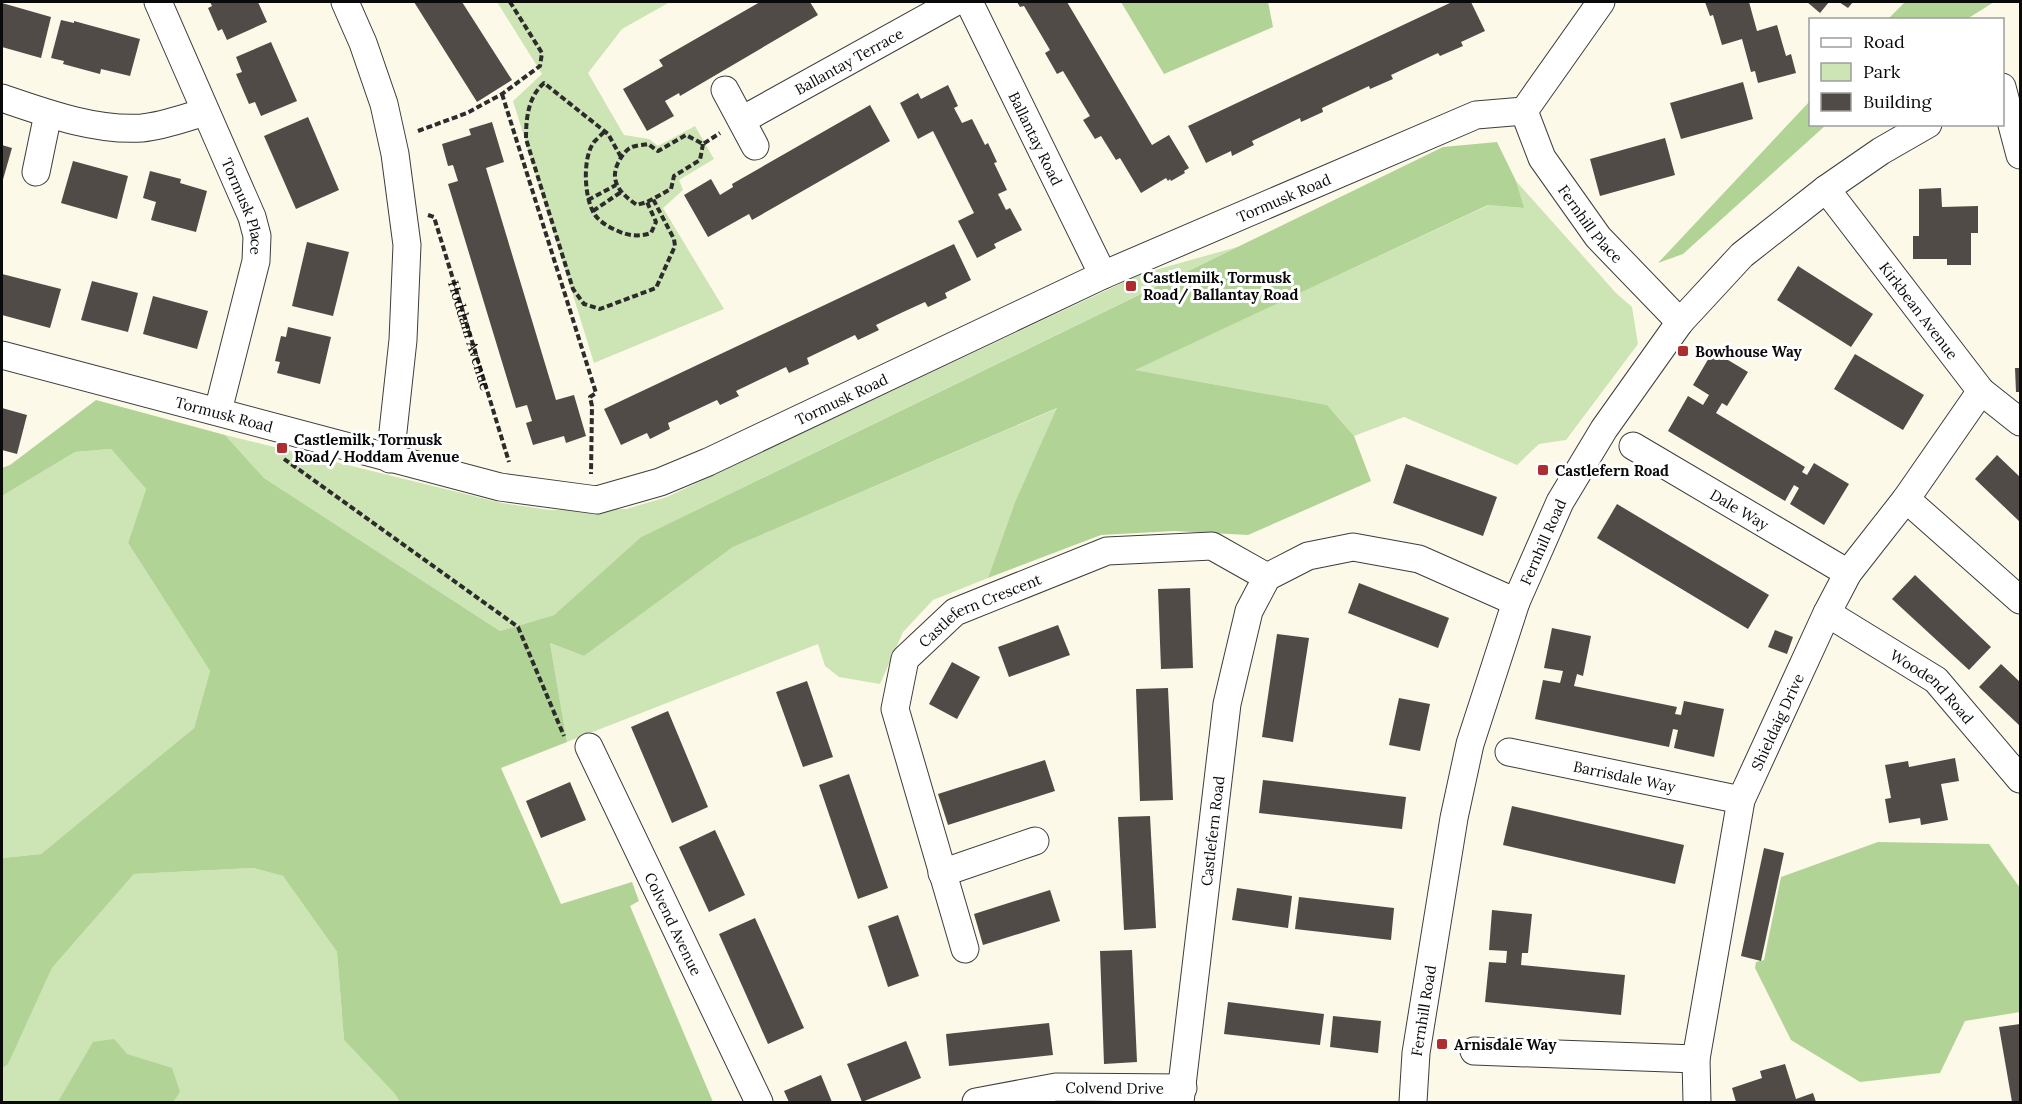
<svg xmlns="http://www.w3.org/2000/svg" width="2022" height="1104" font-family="Lora,serif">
  <rect width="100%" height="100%" fill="#fdf9e8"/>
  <g fill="#cde4b5">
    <polygon points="497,2 670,2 622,29 588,73 624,135 649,139 658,146 695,126 714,159 679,180 683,190 663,208 724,309 594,363 513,101 542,74"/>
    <polygon points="1516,181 1616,293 1632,307 1638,344 1566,440 1539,444 1517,465 1404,417 1354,436 1327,405 1134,370 1489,205 1523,208"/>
    <polygon points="1237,247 641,537 554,615 500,631 264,478 225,435 502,503 550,510 626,509 667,497 1141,274"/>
    <polygon points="1058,408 1015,502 988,578 933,600 903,632 880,684 839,677 825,666 818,644 567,742 550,643 584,656 733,547"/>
    <polygon points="111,449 146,489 128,543 210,671 194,728 41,854 2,858 2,496 75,452"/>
    <polygon points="253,868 283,876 337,952 344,1040 394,1093 400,1102 2,1102 2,1068 8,1063 52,968 134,874"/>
  </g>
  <g fill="#b1d396">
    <polygon points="1121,2 1268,2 1273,27 1164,74"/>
    <polygon points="1905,2 1994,2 1967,19 1888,19"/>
    <polygon points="1810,101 1810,124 1826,125 1683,254 1658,263"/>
    <polygon points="1497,142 1516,181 1524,208 1488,205 1135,370 1327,405 1354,436 1371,481 1248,535 1174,531 1101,535 988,578 1015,502 1057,408 733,547 584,656 550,643 567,742 501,768 561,904 632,882 639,901 630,906 713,1102 400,1102 394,1093 344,1040 337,952 283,876 253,868 134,874 52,968 8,1064 2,1068 2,858 41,854 194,728 210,671 128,543 146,489 111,449 75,452 2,496 2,468 10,465 96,400 225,435 264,478 500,631 554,615 641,537 1443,147"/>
    <polygon points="1878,842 1989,844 2020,888 2020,1012 1965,1021 1940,1073 1860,1082 1791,1040 1755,968 1756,962 1764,960 1781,877"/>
    <polygon points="114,1039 127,1054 172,1068 180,1092 173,1102 58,1102 93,1042"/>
  </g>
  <g fill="#514b47">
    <polygon points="210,2 258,2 267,22 227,40 222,29 218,31 208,8 212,6"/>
    <polygon points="414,2 462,2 512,80 477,102"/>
    <polygon points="760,2 810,2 818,15 680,96 679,93 665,101 674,116 647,131 623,89 663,66 659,60"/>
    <polygon points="1017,2 1067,2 1152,145 1169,135 1189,168 1184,171 1185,173 1171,181 1170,179 1168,181 1166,178 1141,193 1120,158 1116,160 1101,136 1095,139 1083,120 1090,116 1063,71 1057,74 1045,53 1050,50 1024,6 1020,7"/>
    <polygon points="1452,2 1471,2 1485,31 1461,42 1463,46 1440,56 1438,53 1391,75 1393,79 1370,89 1369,86 1322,108 1323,112 1301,122 1300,118 1252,141 1254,145 1232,156 1231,151 1206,163 1188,126"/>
    <polygon points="1705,2 1719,2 1719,3 1749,2 1757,31 1777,25 1786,56 1791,54 1796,73 1758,83 1755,71 1751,72 1742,39 1722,45 1713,15 1710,16"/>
    <polygon points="1807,2 1829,2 1820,13"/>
    <polygon points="1839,2 1853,2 1848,8"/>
    <polygon points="2,3 51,17 41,58 2,47"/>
    <polygon points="61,20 74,23 74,21 140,39 130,76 101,69 100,74 63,64 64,61 51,58"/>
    <polygon points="271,42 297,101 261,116 255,102 249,104 236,74 242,72 236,57"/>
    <polygon points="1743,82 1753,119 1681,139 1670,103"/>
    <polygon points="948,85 958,106 954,108 962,123 972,119 985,145 988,143 997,162 994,163 1007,190 998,194 1006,210 1010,208 1022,230 994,244 996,248 977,258 958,221 974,213 933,131 918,139 900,103 918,93 921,99"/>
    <polygon points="870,105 890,141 752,220 749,214 708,237 684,195 711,179 720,195 733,187 732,184"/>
    <polygon points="308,117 339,190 296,209 264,136"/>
    <polygon points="492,122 504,162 486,168 556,400 574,395 586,436 566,443 564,436 533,445 526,423 532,421 527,405 516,408 448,184 458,181 453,165 448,166 442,144 471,135 469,129"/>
    <polygon points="1665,138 1675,175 1600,196 1590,159"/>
    <polygon points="2,145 12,148 2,183"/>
    <polygon points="73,161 128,176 117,219 61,203"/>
    <polygon points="150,171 181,179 180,183 207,191 196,232 151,220 156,202 143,198"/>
    <polygon points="1941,188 1942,207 1978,206 1978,233 1971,233 1971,265 1947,265 1947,259 1913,259 1913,236 1919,236 1919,189"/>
    <polygon points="307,242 349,252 333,316 292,306"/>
    <polygon points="954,244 971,280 945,293 947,298 928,307 925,302 901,313 876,325 879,330 858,340 855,335 807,358 809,364 789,373 786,367 736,391 739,396 720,405 717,400 668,423 670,429 650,439 647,433 621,445 604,409"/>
    <polygon points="1798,266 1873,314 1851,347 1777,300"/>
    <polygon points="2,274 61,289 50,328 2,315"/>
    <polygon points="92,281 138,293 128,332 81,320"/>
    <polygon points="153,296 208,311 197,349 143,334"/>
    <polygon points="288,327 331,337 320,384 277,373 280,362 275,361 281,336 286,337"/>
    <polygon points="1713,351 1748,372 1727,406 1722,403 1716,413 1805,467 1802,472 1807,475 1814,463 1849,484 1824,525 1790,504 1799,488 1794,485 1785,501 1668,431 1688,396 1703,405 1709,395 1693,385"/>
    <polygon points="1855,354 1924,395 1903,430 1834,389"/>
    <polygon points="2015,368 2020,368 2020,392 2016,392"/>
    <polygon points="2,408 27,415 17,454 2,450"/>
    <polygon points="1997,455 2020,477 2020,522 1975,479"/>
    <polygon points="1406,464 1497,497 1483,536 1393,503"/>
    <polygon points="1617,504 1769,595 1748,629 1597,538"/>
    <polygon points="1915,575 1991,647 1969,670 1892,599"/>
    <polygon points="1359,583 1449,618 1438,648 1348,613"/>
    <polygon points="1190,588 1193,668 1161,669 1158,589"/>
    <polygon points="1058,625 1070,655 1009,677 998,647"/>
    <polygon points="1552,628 1591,636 1583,676 1577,674 1574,686 1677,707 1675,714 1681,715 1684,701 1724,709 1714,757 1674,748 1678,730 1673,729 1669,747 1535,719 1543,680 1560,683 1563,671 1544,668"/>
    <polygon points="1775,630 1793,637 1787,654 1768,647"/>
    <polygon points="1277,634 1309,638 1293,742 1262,737"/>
    <polygon points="952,662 980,677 957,719 929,704"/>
    <polygon points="2001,664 2020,682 2020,726 1979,687"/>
    <polygon points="807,681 833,757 803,767 776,692"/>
    <polygon points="1168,688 1173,800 1140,801 1136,689"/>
    <polygon points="1399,698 1430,704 1420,751 1389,745"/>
    <polygon points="668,711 708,807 672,823 631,727"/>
    <polygon points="1955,758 1959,781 1941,784 1948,820 1921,825 1920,818 1889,823 1885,799 1891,798 1885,765 1908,761 1909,767"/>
    <polygon points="1045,760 1055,791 948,825 938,794"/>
    <polygon points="849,774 888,888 858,899 819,785"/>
    <polygon points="1263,780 1406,797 1402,829 1259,813"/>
    <polygon points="570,782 586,820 541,838 526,801"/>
    <polygon points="1512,806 1684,845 1675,884 1503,845"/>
    <polygon points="1150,816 1156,928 1124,930 1118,817"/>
    <polygon points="715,830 745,895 709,912 679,847"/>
    <polygon points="1764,848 1784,853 1761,961 1741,956"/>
    <polygon points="1237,888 1292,896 1288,928 1232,920"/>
    <polygon points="1050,890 1060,921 983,945 974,914"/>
    <polygon points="1299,897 1394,908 1391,940 1295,929"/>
    <polygon points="1492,910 1532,914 1528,953 1522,953 1521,965 1625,975 1621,1015 1485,1002 1489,962 1506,963 1507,951 1489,950"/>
    <polygon points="898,915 919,976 888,987 868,926"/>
    <polygon points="755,918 804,1028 768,1044 719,934"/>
    <polygon points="1132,950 1137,1062 1104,1064 1100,951"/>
    <polygon points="1228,1002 1324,1014 1320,1045 1224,1034"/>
    <polygon points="1333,1016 1381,1021 1378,1053 1330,1047"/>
    <polygon points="1049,1023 1053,1055 949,1066 946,1034"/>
    <polygon points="2020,1024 2020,1102 2012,1102 1999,1027"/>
    <polygon points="906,1041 921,1078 862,1102 847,1064"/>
    <polygon points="1785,1064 1796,1099 1813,1093 1816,1102 1736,1102 1732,1088 1762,1078 1760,1071"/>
    <polygon points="821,1075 832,1102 789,1102 784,1091"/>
  </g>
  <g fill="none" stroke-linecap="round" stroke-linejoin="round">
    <defs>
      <g id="minor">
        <path id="s2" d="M 158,2 L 252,217 L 257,236 L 256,261 L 218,411"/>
        <polyline points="345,2 363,43 384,104 395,154 407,245 403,340 390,459"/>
        <path id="s3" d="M 969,2 L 1103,275"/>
        <polyline points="2002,87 2020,155"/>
        <polyline points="725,90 755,146"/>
        <path d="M 2,98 C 46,113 95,131 142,128 C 164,126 184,118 205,112"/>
        <path id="s4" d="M 1524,111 L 1542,158 L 1598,237 L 1680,322"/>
        <polyline points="1524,111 1601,2"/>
        <path id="s5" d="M 742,120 L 955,2"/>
        <polyline points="36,172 48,114"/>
        <path id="s6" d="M 1826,189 L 1981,391 L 2020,422"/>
        <path id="s7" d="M 2,355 L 500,487 L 597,500 L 660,482 L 708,462 L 1103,275 L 1476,115 L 1524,111"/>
        <path id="s8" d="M 1633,446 L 1848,573"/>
        <polyline points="1906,499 2020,600"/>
        <path id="s9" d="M 1827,613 L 1936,680 L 2020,779"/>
        <path id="s10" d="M 589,747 L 759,1102"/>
        <path id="s11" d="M 1509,752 L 1741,800"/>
        <polyline points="942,873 1035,841"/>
        <path id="s12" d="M 965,949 L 895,709 L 905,659 L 955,612 L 1107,551 L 1212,546 L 1267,577"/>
        <polyline points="1474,1051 1696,1059"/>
        <path id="s13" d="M 976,1102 L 1056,1087 L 1183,1088"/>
        <path id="s14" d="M 1180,1102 L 1227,704 L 1249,611 L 1267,577 L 1308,556 L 1353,547 L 1419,559 L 1516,602"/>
        <path id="s15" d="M 1413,1102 L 1416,1053 L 1454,818 L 1470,744 L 1516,602 L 1560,502 L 1604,429 L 1680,322 L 1742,255 L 1826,189 L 1881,151 L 1928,124"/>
        <path id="s16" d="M 1697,1102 L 1696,1059 L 1741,800 L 1827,613 L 1848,573 L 1906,499 L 1981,391"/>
      </g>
    </defs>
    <use href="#minor" stroke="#3d3d3d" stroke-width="29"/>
    <g stroke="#2c2c2c" stroke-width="4" stroke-dasharray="6 3" stroke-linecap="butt">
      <polyline points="502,94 596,393 590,397 592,406 591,474"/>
      <polyline points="418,131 467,113 502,94 540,66 542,53 510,2"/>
      <path d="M 604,132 C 601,135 597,139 594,142 C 582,158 584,199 595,215 C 600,222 610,228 618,231 C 629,236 639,237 651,233 L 656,222 L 647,202"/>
      <path d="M 703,144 L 700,160 L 674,176 L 671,189 L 647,202 L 637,205 C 621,194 609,182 618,163 C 621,157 625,151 630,148 C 635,145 643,145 648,144 L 658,151 L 686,135 L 703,144 L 720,133"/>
      <path d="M 621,157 L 608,134 L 544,83 C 528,97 526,118 526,139 L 573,289 L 584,304 L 600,309 L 656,288 L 675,246 L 674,239 L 653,199"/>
      <polyline points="588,200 616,185"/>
      <polyline points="593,211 621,192"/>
      <path id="s1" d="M 428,215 L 434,217 L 509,462"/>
      <polyline points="284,459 518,627 564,736"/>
    </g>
    <use href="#minor" stroke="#fff" stroke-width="27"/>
  </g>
  <g fill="#ae2d31" stroke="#fff" stroke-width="2">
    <rect x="1125" y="280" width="12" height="12" rx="3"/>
    <rect x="1677" y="345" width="12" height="12" rx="3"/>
    <rect x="276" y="442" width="12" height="12" rx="3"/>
    <rect x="1537" y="464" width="12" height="12" rx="3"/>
    <rect x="1436" y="1038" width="12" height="12" rx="3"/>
  </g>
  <g text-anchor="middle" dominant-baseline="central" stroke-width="6" stroke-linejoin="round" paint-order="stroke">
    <g font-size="15" fill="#0a0a0a" stroke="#fff">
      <text stroke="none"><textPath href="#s5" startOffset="122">Ballantay Terrace</textPath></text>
      <text stroke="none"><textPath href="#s3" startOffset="152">Ballantay Road</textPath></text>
      <text stroke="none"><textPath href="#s7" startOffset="1364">Tormusk Road</textPath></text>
      <text stroke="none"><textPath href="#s2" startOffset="222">Tormusk Place</textPath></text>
      <text stroke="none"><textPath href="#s4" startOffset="132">Fernhill Place</textPath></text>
      <text stroke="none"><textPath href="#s6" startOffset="153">Kirkbean Avenue</textPath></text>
      <text stroke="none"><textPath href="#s1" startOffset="130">Hoddam Avenue</textPath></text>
      <text stroke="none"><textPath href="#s7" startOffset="878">Tormusk Road</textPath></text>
      <text stroke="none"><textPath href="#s7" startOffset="230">Tormusk Road</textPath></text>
      <text stroke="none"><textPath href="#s8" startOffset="124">Dale Way</textPath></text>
      <text stroke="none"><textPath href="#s15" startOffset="578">Fernhill Road</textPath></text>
      <text stroke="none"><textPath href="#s12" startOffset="392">Castlefern Crescent</textPath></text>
      <text stroke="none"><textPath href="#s9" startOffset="129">Woodend Road</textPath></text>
      <text stroke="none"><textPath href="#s16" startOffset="392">Shieldaig Drive</textPath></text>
      <text stroke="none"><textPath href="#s11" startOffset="118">Barrisdale Way</textPath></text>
      <text stroke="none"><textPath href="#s14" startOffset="273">Castlefern Road</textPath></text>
      <text stroke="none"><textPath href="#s10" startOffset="196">Colvend Avenue</textPath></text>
      <text stroke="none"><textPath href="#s15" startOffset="92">Fernhill Road</textPath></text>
      <text stroke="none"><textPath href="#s13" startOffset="140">Colvend Drive</textPath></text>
    </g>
    <g font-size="15" font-weight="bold" fill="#0a0a0a" stroke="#fff" text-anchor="start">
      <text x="1143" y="277">Castlemilk, Tormusk<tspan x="1143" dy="17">Road/ Ballantay Road</tspan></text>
      <text x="1695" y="351">Bowhouse Way</text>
      <text x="294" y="439">Castlemilk, Tormusk<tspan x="294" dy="17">Road/ Hoddam Avenue</tspan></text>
      <text x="1555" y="470">Castlefern Road</text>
      <text x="1454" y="1044">Arnisdale Way</text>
    </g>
  </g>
  <rect width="2022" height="1104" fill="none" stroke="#0a0a0a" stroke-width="6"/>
  <rect x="1809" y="18" width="195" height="108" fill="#ffffff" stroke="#9d9d9d" stroke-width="1.5"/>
  <rect x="1821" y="38" width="30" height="9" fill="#ffffff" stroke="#9d9d9d" stroke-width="1.5"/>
  <text x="1863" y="48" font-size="18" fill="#0a0a0a">Road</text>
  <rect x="1821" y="63" width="30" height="18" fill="#cde4b5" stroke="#9d9d9d" stroke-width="1.5"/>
  <text x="1863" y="78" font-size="18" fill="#0a0a0a">Park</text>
  <rect x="1821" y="93" width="30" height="18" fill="#514b47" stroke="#9d9d9d" stroke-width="1.5"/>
  <text x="1863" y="108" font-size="18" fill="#0a0a0a">Building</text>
</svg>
